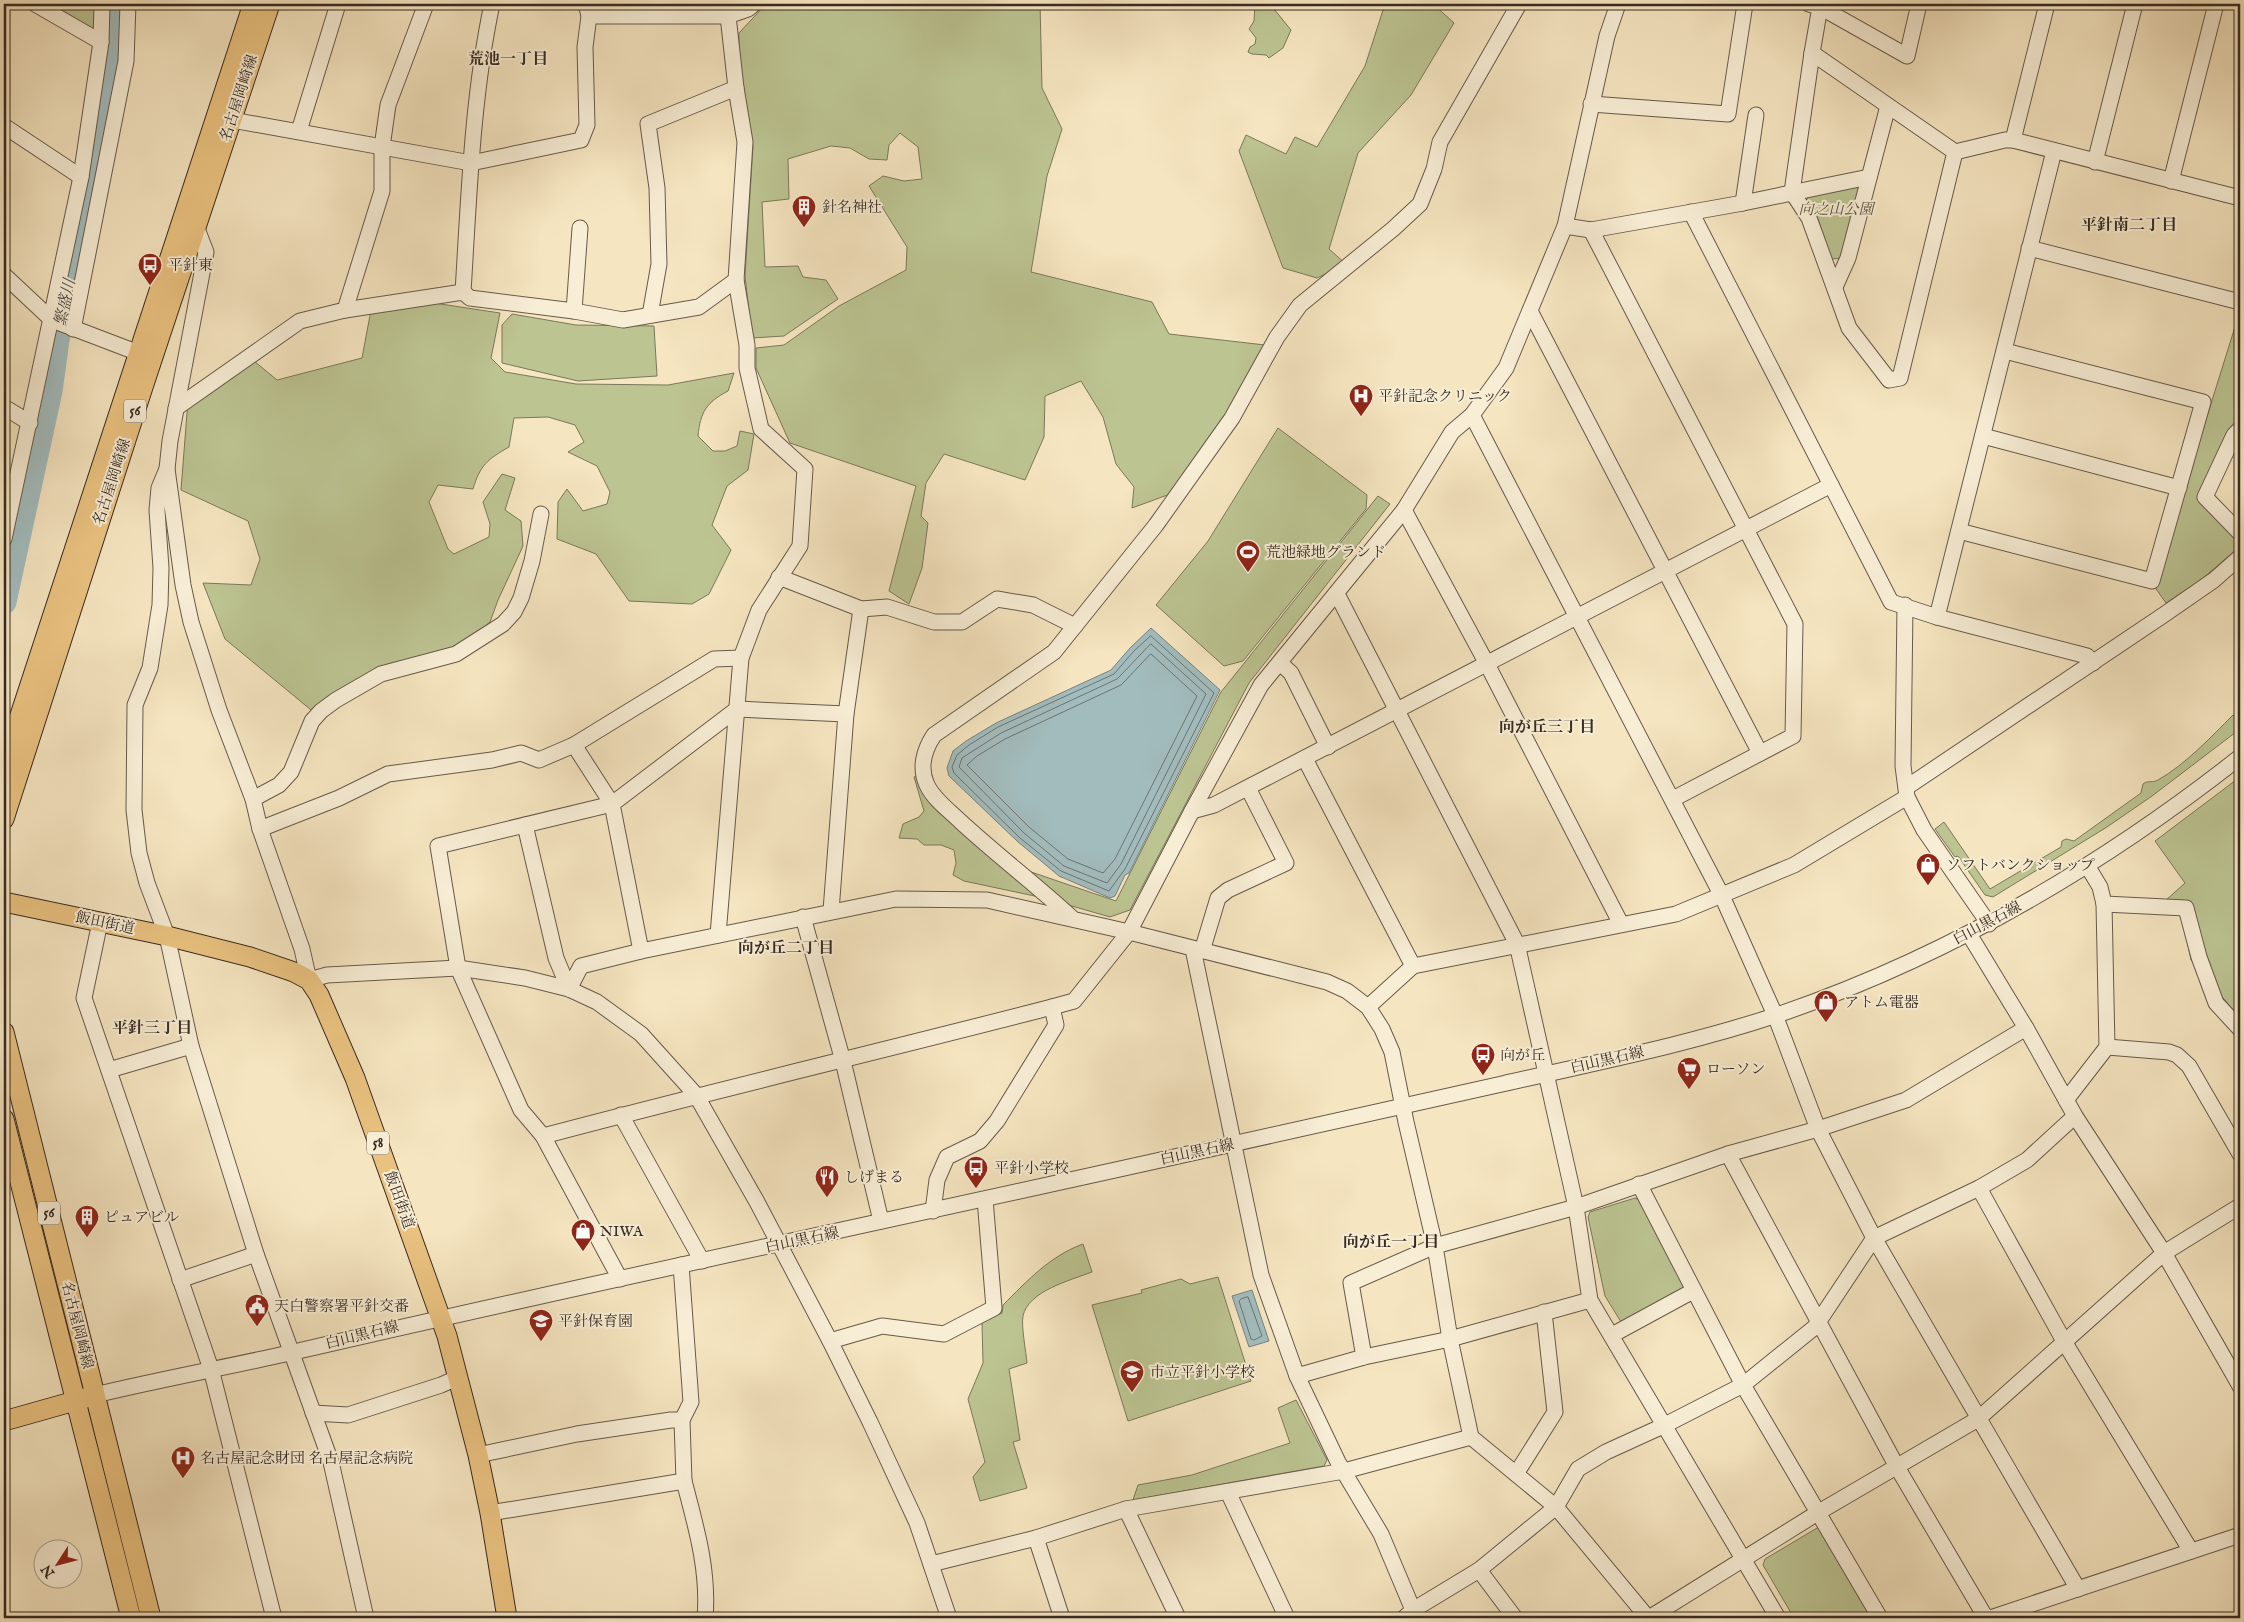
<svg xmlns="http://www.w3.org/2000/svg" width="2244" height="1622" font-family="'IM FELL English','Noto Serif JP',serif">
  <rect width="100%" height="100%" fill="#f5e5c0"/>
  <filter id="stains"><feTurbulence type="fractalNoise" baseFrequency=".004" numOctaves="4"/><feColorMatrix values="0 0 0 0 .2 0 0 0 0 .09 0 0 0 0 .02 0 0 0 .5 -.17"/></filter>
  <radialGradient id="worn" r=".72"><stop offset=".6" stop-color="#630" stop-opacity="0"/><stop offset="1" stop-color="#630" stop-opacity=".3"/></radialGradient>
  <g fill="#bcc492" stroke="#7a785a">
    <polygon points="39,4 100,4 100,39"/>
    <polygon points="766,4 1040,4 1042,88 1062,129 1047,176 1031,272 1152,302 1169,334 1265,345 1224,419 1173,493 1132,508 1134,487 1116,464 1103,417 1081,381 1045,396 1044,437 1025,480 944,454 926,483 921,516 928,523 922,568 909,604 889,591 916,486 790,443 756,368 756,348 784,345 839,306 906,270 907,247 869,186 883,176 904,181 922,179 918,147 900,133 889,145 887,160 869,159 850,148 831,146 788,159 789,199 762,202 765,267 798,266 803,277 826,280 838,299 784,336 752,338 745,276 753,146 739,64 739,33"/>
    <polygon points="1255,4 1270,4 1291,30 1283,48 1269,58 1266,55 1252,54 1248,52 1250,47 1255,44 1256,38 1249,29 1254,21"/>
    <polygon points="1385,4 1433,4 1454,23 1411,95 1358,153 1329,249 1346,264 1317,278 1283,268 1239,151 1246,135 1286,154 1295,137 1317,147 1365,66"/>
    <polygon points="1853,183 1861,192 1845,258 1831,259 1818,219 1806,202 1810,191"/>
    <path d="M 434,303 L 500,313 L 491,358 L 505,372 L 576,384 L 668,385 L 734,373 L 728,391 C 707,402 700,412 698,436 L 713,451 L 725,451 L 737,446 L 740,431 L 754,434 L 748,470 L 727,486 L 712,525 L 731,550 L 709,594 L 692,604 L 629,601 L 596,554 L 557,539 L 558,502 L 567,489 L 583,511 L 607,504 L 610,492 L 597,466 L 568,452 L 584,442 L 575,425 L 548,417 L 514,418 L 509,447 C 488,459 480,465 473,489 L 438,485 L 429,502 L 448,549 L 454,554 L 489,537 L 490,524 L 483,502 L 502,474 L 515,478 L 505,510 L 521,521 L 523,546 L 498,600 L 490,622 L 459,648 L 384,666 L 322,719 L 225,639 L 203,583 L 251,585 L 260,559 L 248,521 L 181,490 L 188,400 L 248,356 L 277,380 L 362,358 L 371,310 Z"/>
    <polygon points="512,314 576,325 654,326 657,376 578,381 502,363 502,325"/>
    <polygon points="2239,314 2240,424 2201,499 2239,539 2238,548 2202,579 2166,603 2154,586"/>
    <polygon points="1278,428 1367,495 1366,509 1243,661 1224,666 1156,605 1208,541"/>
    <polygon points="1378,496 1390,504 1249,683 1130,910 1110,917 1044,898 964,881 953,875 956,863 954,850 941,845 924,845 917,839 899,838 903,824 919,817 924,811 914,777 919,774 996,860 1116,901 1221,692"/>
    <path d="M 2240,714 L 2240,729 L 2152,796 L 2107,827 L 1993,897 L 1985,895 L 1958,856 L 1955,857 L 1935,829 L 1944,822 L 1990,889 L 2061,847 L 2062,841 L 2066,839 L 2074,841 L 2141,793 L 2143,784 C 2148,780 2153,783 2158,780 C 2186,764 2211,737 2233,715 L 2235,718 Z"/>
    <polygon points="2240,777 2240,1018 2191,960 2179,902 2165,901 2185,883 2155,841"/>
    <polygon points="1635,1198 1640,1200 1686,1286 1683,1293 1621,1322 1605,1296 1588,1217 1590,1212"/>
    <path d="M 1083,1244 L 1092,1272 C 1071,1280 1028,1291 1023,1316 C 1021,1325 1026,1352 1027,1363 L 1009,1369 L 1020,1440 L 1013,1442 L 1027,1488 L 980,1501 L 973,1477 L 985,1462 L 968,1399 L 983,1363 L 982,1322 L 1002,1313 L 1003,1305 C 1027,1281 1050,1256 1083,1244 Z"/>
    <polygon points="1218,1277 1251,1381 1128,1421 1092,1305 1142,1293 1141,1290 1181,1279 1190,1284"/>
    <polygon points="1296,1400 1327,1460 1324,1466 1133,1500 1138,1485 1192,1475 1290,1443 1278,1408"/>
    <polygon points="1817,1528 1823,1529 1876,1618 1794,1618 1763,1565 1765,1559"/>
  </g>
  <g fill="#a2bcbe" stroke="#788280">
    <polygon points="1151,628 1220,690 1129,873 1125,875 1115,896 1110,898 1059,876 1017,841 949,776 947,768 953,751 966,741 996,723 1111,670 1130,648"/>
    <polygon points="1252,1290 1269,1341 1249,1347 1232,1296"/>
  </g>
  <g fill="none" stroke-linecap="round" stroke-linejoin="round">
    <g stroke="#6d7470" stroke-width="1">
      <polygon points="1151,636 1214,693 1125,869 1109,891 1061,871 1020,838 954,773 952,767 957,755 969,745 998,727 1114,674 1133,652"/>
      <polygon points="1151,644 1206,694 1121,864 1107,883 1064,866 1024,833 959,767 962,758 1001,733 1117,679"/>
      <polygon points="1151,654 1197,696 1115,859 1103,873 1068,859 1029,827 967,765 977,756 1005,739 1121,685"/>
      <polygon points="1248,1297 1262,1336 1254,1340 1251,1339 1239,1301 1241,1299"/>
    </g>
    <polyline stroke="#a2bcbe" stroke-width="25" points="4,602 50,391 57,340 114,77 117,4"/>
    <defs>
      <g id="minor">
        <polyline points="35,4 101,42"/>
        <polyline points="1809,4 1820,7 1812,53 1955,152 2005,140 2013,140"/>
        <polyline points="2047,4 2013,140 2240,198"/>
        <polyline points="1820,7 1907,56 1919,4"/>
        <polyline points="589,16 728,16 730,4"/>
        <polyline points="1812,53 1792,192 1809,218 1849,328 1889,380 1900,378 1955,152"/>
        <polyline points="1591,104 1728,114 1745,4"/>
        <polyline points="232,120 471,163 581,140 587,125 585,47 589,16 586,4"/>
        <polyline points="4,126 81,177"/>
        <polyline points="299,131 338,4"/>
        <polyline points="2095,162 2135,4"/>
        <polyline points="2171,181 2216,4"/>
        <polyline points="1743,203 1756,115"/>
        <polyline points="1691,212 1891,602 1937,617 2087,656 2093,663"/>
        <polyline points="196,226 206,252 170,441 167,469 183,585 191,622 219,710 253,799 260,829 302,949 309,980 327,975 458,968 525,978 569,989 597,1002 641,1034 696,1095 757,1202 830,1341 870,1422 917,1523 949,1618"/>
        <polyline points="1565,226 1591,230 1743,203 1869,177"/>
        <polyline points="1591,230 1795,624 1793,736 1673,799"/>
        <polyline points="2029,248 2240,302"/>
        <polyline points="4,275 52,320 149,357"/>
        <polyline points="1835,287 1848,258 1888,106"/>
        <path d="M 463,292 C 469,196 472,98 492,4"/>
        <polyline points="345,310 463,292 470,298 574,311 623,320 699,307 736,280"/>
        <polyline points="574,311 580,228"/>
        <polyline points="1530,311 1760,753"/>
        <polyline points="650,315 659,264 657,188 648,124 736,88"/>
        <polyline points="73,329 126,61 128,4"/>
        <polyline points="4,407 30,423"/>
        <polyline points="176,408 300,321 345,310 382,191 382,147 388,105 426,4"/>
        <polyline points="1472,415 1722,896 1775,1015 1818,1129 1874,1238 2078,1589"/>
        <polyline points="2240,429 2234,435 2205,497 2240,533"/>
        <polyline points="1983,436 2179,488"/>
        <polyline points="167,469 159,488 157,510 161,568 160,605 150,668 135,705 134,810 139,853 147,883 167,936 191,1046 256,1254 331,1462 366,1618"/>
        <polyline points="1404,510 1487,664 1621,924"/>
        <polyline points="1959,531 2152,581 2203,402 2005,351"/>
        <polyline points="4,539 81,177 101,42 102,4"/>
        <polyline points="779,577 861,609 887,607 934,622 962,622 997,599 1033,605 1075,626"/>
        <polyline points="1337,594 1517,944 1576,1207 1590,1300 1778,1618"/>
        <polyline points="1905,605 1903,766 1907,797 1924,830 1989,924"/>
        <polyline points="1937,617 2054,151"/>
        <polyline points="1280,663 1291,673 1328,747"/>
        <polyline points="1305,759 1413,966"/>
        <polyline points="1907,787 2165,614 2214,580 2240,557"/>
        <polyline points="253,799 279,785 291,772 312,721 321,711 336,700 381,674 456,654 503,624 514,612 521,598 532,561 541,514"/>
        <polyline points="1192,811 1214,805 1831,485"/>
        <polyline points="525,825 556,958 569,989"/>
        <polyline points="260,829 339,798 388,774 492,760 521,753 539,760 574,745"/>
        <polyline points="2104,904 2186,908 2199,957 2216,1003 2240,1029"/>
        <polyline points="831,911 846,714 861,609"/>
        <polyline points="803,917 843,1061 881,1221"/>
        <path d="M 1071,917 C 1035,884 997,855 961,822 C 950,811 934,800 927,785 C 919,768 924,750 934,735 L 1054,652 L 1156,525 L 1232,418 L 1277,337 L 1300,305 L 1393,229 L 1420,204 L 1434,169 L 1440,142 L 1519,4"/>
        <polyline points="100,922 84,998 211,1369 274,1618"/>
        <polyline points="1969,934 2026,1028 2075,1116 2164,1253 2240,1386"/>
        <polyline points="718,935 741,658 759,610 800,546 805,469 761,429 747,368 747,345 736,280 745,142 736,88 728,16 748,9 754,4"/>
        <polyline points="1193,949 1261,1275 1297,1376 1338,1462 1381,1534 1413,1610"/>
        <polyline points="641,951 612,804 737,709 846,714"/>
        <polyline points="1202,951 1218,898 1228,890 1286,863 1248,788"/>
        <polyline points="569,989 581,966 641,951 896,899 987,900 1129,932 1327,982 1347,991 1368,1007 1382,1029 1392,1052 1406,1122 1435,1246 1450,1339 1471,1437 1556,1507 1648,1618"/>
        <polyline points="1368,1007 1413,966 1676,914 1794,865 1907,797"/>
        <polyline points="2107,1047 2169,1052 2177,1055 2189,1066 2240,1154"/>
        <polyline points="109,1070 191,1046"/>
        <polyline points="2066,1100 2107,1047 2104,904 2100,887 2088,867"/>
        <polyline points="621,1115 702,1261"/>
        <path d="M 543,1136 C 712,1091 882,1051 1052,1007"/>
        <polyline points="1728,1154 1897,1467 1986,1618"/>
        <polyline points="1639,1184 1743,1385 1880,1618"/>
        <polyline points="1979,1188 2065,1343 2191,1551"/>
        <polyline points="933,1211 937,1180 947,1157 980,1141 997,1121 1056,1025 1052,1007 1074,1001 1129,932 1192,811 1261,685 1404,510 1452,432 1472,415 1506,368 1565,226 1607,36 1618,4"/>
        <polyline points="620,1279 543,1136 521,1110 458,968 438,846 612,804 574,745 714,659 741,658"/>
        <polyline points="180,1280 256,1254"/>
        <polyline points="1612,1335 1693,1291"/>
        <polyline points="830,1341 882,1326 944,1334 994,1308 985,1199"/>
        <polyline points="1364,1357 1351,1283 1435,1246 1576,1207 1728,1154 1818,1129 1906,1100 2026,1028"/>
        <polyline points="1297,1376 1364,1357 1450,1339 1590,1300"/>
        <path d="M 95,1395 C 161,1379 228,1367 294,1352 C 578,1286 863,1226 1147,1163 C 1265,1137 1383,1110 1502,1084 C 1593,1063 1687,1045 1777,1015 C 1947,957 2099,868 2240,757"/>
        <polyline points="313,1413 348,1415 441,1385 459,1377"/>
        <polyline points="478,1455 577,1434 671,1420 682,1420"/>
        <polyline points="1516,1474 1555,1412 1544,1312"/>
        <path d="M 684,1481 C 696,1527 709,1570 705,1618"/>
        <polyline points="1228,1492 1287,1618"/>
        <polyline points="1126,1509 1178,1618"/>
        <polyline points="490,1513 684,1481 682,1420 691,1402 681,1265"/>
        <polyline points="1036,1538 1062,1618"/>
        <polyline points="931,1564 1036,1538 1126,1509 1344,1471 1471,1437"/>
        <polyline points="1479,1570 1515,1618"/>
        <polyline points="1404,1618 1413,1610 1479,1570 1556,1507 1578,1469 1606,1452 1663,1426 1743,1385 1815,1327 1874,1238 1979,1188 2027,1160 2075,1116"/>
        <polyline points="1649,1618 1819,1512 1978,1419 2164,1253 2240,1206"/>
        <polyline points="1990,1618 2240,1535"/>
      </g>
      <g id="major">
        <polyline points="4,764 253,4"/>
        <polyline points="4,819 143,387 270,4"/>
        <polyline points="4,902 167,936 250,957 294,972 309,980 319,995 355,1078 447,1336 478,1455 490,1513 507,1618"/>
        <polyline points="4,1032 151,1618"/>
        <polyline points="4,1119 131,1618"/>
        <polyline points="4,1421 89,1397"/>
      </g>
    </defs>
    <use href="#minor" stroke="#675a4a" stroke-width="17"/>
    <use href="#major" stroke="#382b22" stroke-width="21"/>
    <use href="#minor" stroke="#f8eed6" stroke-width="15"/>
    <use href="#major" stroke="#eac280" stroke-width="19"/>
  </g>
  <defs>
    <symbol id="building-pin" viewBox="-11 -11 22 30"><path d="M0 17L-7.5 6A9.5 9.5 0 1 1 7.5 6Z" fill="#8f2418" stroke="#f8eed6"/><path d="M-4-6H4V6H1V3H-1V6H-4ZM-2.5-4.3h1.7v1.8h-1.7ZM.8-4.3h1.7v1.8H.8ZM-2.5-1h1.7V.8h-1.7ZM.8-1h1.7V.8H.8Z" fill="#fff"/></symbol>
    <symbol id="bus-pin" viewBox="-11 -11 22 30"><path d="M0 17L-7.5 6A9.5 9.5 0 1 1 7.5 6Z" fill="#8f2418" stroke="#f8eed6"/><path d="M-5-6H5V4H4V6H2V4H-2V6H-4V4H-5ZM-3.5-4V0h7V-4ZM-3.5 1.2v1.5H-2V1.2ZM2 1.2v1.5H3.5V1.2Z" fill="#fff"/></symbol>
    <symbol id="hospital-pin" viewBox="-11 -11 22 30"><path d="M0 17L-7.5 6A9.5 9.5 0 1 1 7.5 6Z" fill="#8f2418" stroke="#f8eed6"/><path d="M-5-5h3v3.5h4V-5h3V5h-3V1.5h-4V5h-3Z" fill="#fff"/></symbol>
    <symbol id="stadium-pin" viewBox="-11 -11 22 30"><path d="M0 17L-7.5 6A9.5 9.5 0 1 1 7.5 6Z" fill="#8f2418" stroke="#f8eed6"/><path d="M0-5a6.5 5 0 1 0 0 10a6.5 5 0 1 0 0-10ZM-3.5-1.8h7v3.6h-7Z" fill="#fff"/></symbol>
    <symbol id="shop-pin" viewBox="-11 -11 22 30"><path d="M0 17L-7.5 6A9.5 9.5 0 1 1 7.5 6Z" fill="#8f2418" stroke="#f8eed6"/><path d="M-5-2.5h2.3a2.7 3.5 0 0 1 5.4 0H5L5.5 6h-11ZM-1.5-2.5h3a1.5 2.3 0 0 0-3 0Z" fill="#fff"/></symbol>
    <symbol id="supermarket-pin" viewBox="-11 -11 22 30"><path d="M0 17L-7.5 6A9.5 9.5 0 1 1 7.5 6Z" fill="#8f2418" stroke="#f8eed6"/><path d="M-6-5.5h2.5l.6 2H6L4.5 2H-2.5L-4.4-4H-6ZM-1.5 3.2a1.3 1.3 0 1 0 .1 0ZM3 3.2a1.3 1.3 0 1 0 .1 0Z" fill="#fff"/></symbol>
    <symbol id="restaurant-pin" viewBox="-11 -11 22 30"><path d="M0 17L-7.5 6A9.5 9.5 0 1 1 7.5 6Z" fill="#8f2418" stroke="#f8eed6"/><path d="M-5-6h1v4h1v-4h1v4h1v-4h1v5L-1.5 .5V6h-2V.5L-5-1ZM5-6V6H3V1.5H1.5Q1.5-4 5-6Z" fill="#fff"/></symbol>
    <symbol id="civic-pin" viewBox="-11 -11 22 30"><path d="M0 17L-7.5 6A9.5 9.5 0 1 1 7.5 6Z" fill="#8f2418" stroke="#f8eed6"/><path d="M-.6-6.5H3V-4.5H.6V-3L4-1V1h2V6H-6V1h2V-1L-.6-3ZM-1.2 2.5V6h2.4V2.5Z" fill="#fff"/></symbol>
    <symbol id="school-pin" viewBox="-11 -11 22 30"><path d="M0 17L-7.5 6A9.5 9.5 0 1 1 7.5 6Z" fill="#8f2418" stroke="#f8eed6"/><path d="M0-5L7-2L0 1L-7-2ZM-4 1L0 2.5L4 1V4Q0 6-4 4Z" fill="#fff"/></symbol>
  </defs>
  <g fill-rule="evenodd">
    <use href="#building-pin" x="790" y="193" width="28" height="38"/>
    <use href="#bus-pin" x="136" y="251" width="28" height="38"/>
    <use href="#hospital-pin" x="1347" y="382" width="28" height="38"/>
    <use href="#stadium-pin" x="1234" y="538" width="28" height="38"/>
    <use href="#shop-pin" x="1914" y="851" width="28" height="38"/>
    <use href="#shop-pin" x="1812" y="988" width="28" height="38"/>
    <use href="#bus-pin" x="1469" y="1041" width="28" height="38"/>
    <use href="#supermarket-pin" x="1675" y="1055" width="28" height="38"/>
    <use href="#bus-pin" x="962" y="1154" width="28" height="38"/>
    <use href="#restaurant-pin" x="813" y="1163" width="28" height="38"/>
    <use href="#building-pin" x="73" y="1203" width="28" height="38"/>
    <use href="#shop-pin" x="569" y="1217" width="28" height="38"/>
    <use href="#civic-pin" x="243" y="1292" width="28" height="38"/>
    <use href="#school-pin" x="527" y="1307" width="28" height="38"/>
    <use href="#school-pin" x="1118" y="1358" width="28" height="38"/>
    <use href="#hospital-pin" x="169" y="1444" width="28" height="38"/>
  </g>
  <g text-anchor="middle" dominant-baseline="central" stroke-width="4" stroke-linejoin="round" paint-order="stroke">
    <g fill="#f8eed6" stroke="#726658" stroke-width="1">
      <rect x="124" y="399.5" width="22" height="23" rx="4"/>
      <rect x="367" y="1131.5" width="22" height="23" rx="4"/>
      <rect x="38" y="1201.5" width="22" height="23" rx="4"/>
    </g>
    <g font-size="14" font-weight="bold" fill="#382b22">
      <text x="135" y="411">56</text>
      <text x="378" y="1143">58</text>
      <text x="49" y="1213">56</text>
    </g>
    <g font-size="15" fill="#382b22" stroke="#f8eed6">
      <text transform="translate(239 98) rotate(-72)">名古屋岡崎線</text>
      <text transform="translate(112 482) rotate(-72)">名古屋岡崎線</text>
      <text transform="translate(105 923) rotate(12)">飯田街道</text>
      <text transform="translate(1987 923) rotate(-28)">白山黒石線</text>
      <text transform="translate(1607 1060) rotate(-13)">白山黒石線</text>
      <text transform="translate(1197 1152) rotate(-12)">白山黒石線</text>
      <text transform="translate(399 1200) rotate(70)">飯田街道</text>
      <text transform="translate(802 1240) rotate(-12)">白山黒石線</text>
      <text transform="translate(77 1325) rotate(76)">名古屋岡崎線</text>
      <text transform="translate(362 1335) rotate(-14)">白山黒石線</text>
    </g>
    <g font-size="15" fill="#382b22" stroke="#f8eed6" text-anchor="start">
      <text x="822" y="207">針名神社</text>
      <text x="168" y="265">平針東</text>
      <text x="1378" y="396">平針記念クリニック</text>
      <text x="1266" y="552">荒池緑地グランド</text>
      <text x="1946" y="865">ソフトバンクショップ</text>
      <text x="1844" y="1002">アトム電器</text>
      <text x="1500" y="1055">向が丘</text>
      <text x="1706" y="1069">ローソン</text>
      <text x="994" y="1168">平針小学校</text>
      <text x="844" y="1177">しげまる</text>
      <text x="104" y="1217">ピュアビル</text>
      <text x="600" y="1231">NIWA</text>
      <text x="274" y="1306">天白警察署平針交番</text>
      <text x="558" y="1321">平針保育園</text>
      <text x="1150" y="1372">市立平針小学校</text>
      <text x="200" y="1458">名古屋記念財団 名古屋記念病院</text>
    </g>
    <g font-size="15" font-style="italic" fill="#59513e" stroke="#f8eed6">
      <text x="1836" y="209">向之山公園</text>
    </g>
    <g font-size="16" font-weight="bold" fill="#382b22" stroke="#f8eed6">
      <text x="508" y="60">荒池一丁目</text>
      <text x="2129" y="226">平針南二丁目</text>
      <text x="1547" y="728">向が丘三丁目</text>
      <text x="786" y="949">向が丘二丁目</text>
      <text x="152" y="1029">平針三丁目</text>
      <text x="1391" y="1243">向が丘一丁目</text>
    </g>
    <g font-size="16" font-style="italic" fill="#524f49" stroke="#f8eed6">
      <text transform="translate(66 303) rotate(-78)">繁盛川</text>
    </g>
  </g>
  <rect width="2244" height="1622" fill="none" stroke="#f5e5c0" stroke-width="20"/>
  <rect x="5" y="5" width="2234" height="1612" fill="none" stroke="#382b22" stroke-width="2.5"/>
  <rect x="10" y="10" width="2224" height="1602" fill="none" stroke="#382b22"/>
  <g transform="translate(58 1564) rotate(234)"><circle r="24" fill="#f8eed6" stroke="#aba08e"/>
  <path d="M0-4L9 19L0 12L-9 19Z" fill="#8f2418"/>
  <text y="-8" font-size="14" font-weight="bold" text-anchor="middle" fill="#382b22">N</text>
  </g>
  <rect width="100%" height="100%" filter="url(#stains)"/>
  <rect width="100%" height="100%" fill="url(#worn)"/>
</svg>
